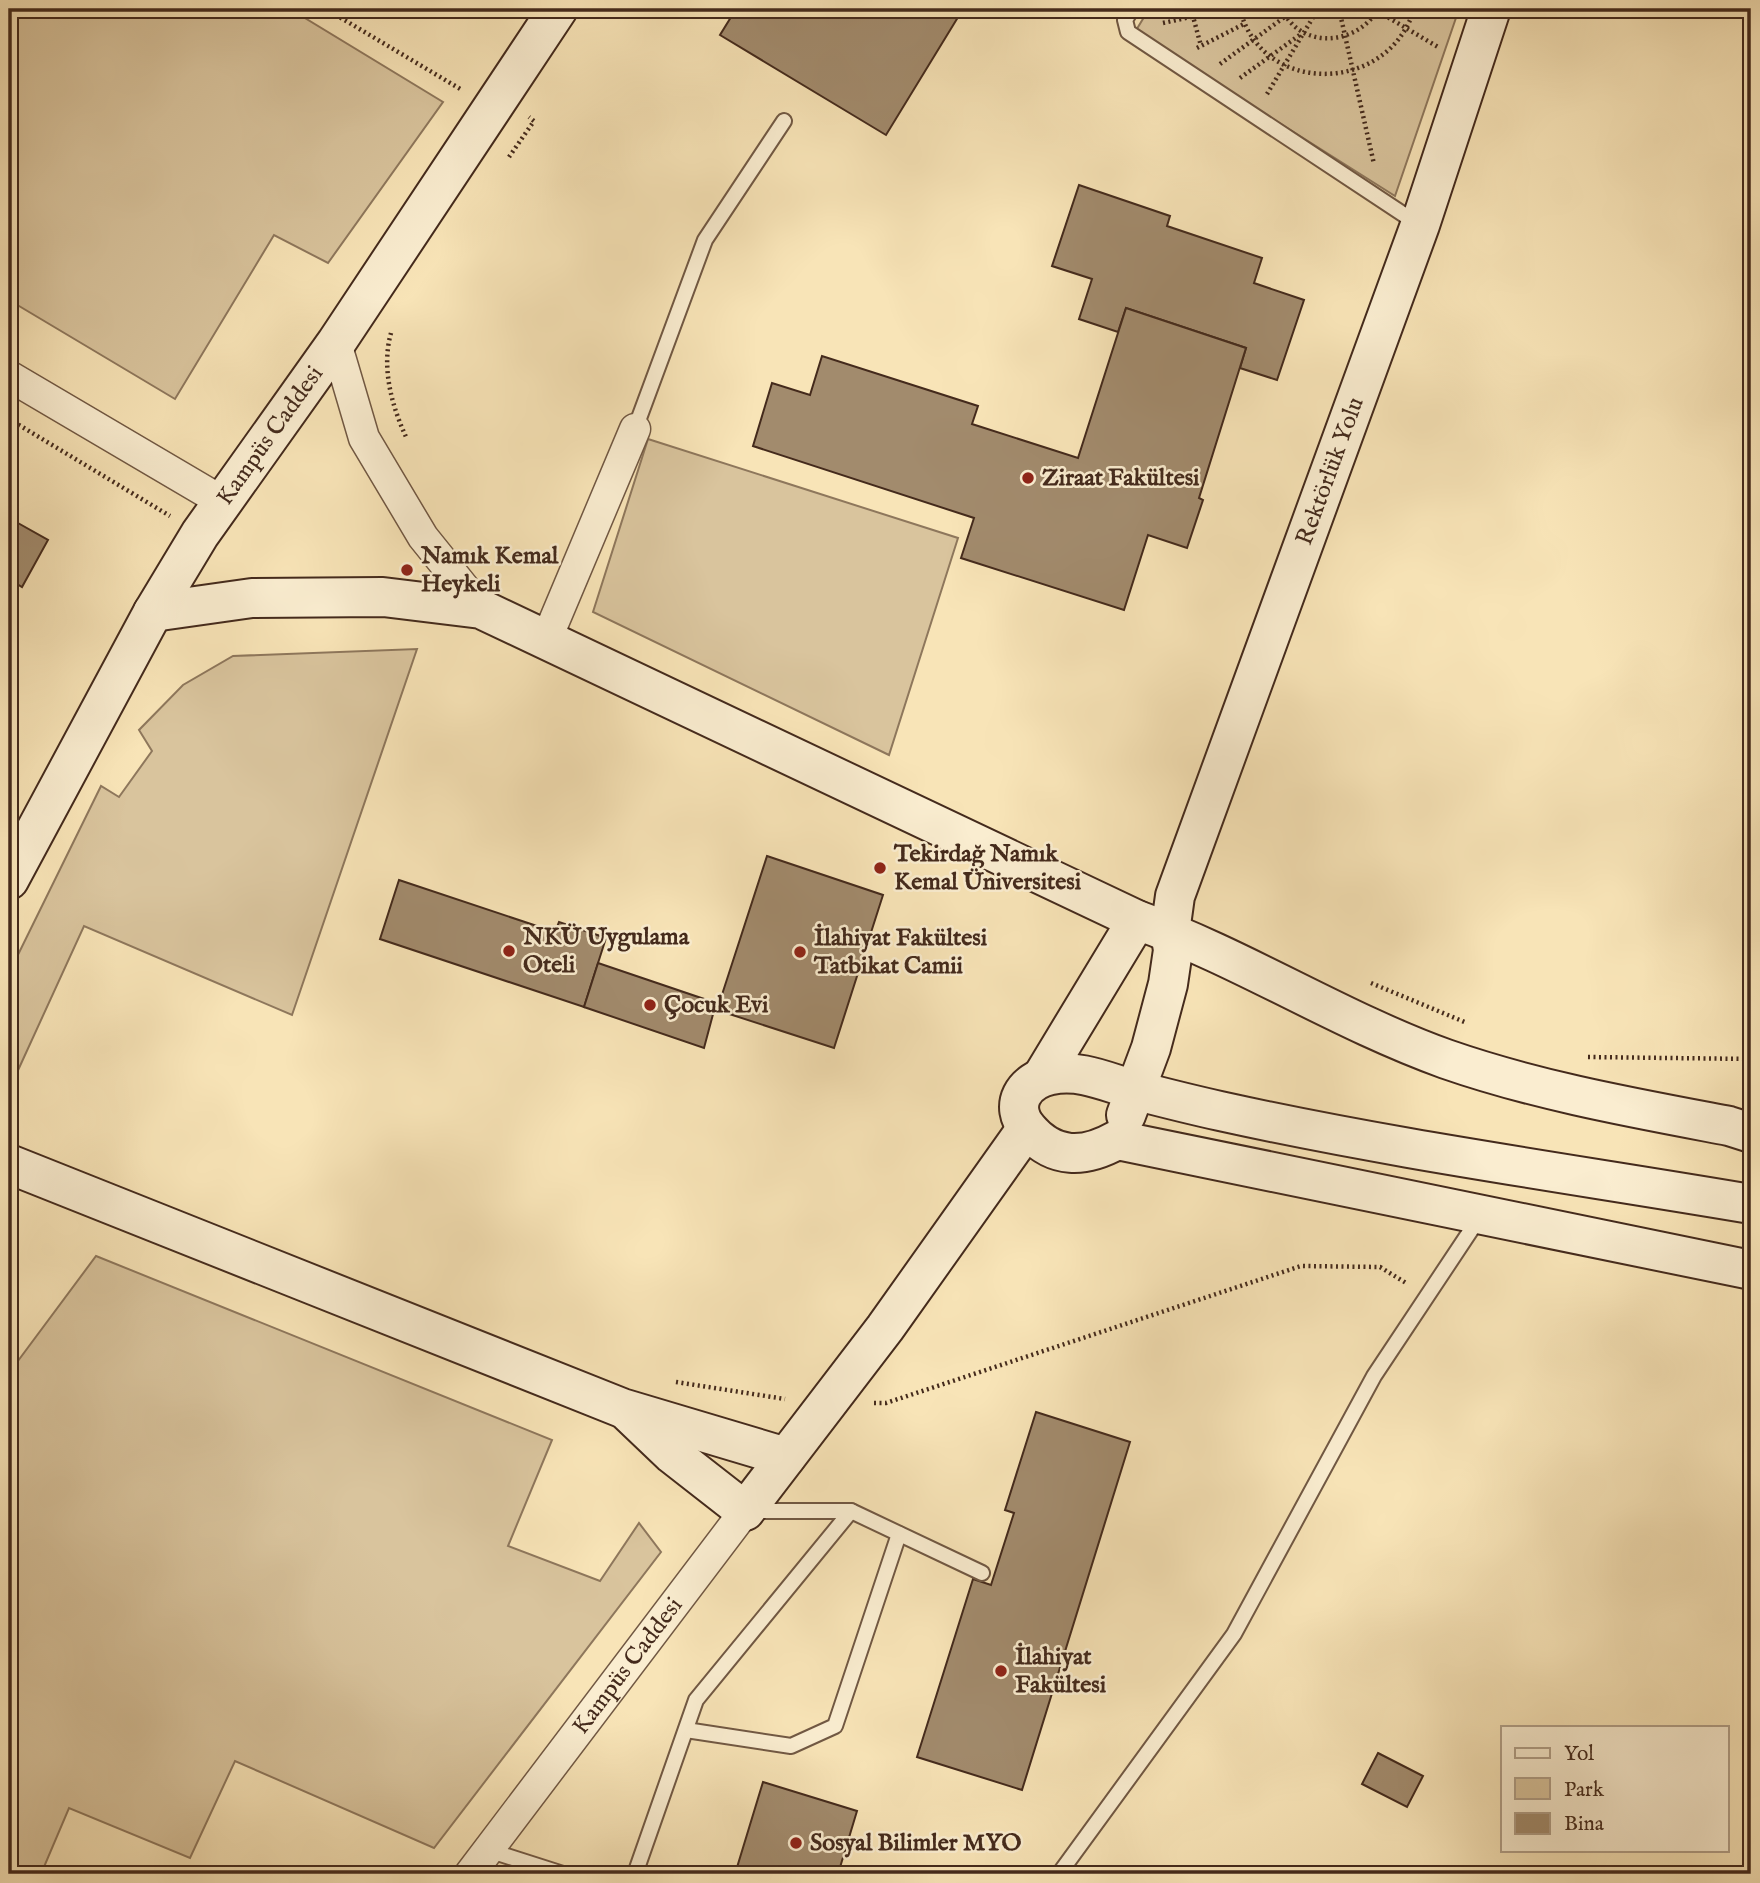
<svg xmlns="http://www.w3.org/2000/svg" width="1760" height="1883" font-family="'IM FELL English',serif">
  <rect width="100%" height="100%" fill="#f8e4b7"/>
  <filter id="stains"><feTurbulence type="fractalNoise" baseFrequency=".00286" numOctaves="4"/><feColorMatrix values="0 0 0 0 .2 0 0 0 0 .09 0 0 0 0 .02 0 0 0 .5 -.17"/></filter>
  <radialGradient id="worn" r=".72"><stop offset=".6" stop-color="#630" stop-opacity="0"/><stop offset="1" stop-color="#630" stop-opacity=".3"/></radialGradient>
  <g fill="#d9c49d" stroke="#8e775c" stroke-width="2">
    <polygon points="9,9 290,9 443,102 328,263 274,235 175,399 9,300"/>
    <polygon points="1149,9 1459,9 1395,196 1135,32"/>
    <polygon points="648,439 958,538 889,755 593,612"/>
    <polygon points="417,649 292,1015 84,926 9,1090 9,973 101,786 119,797 152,751 139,730 183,685 233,656"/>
    <polygon points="96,1256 552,1440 508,1546 600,1581 639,1523 661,1552 434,1848 235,1761 190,1858 69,1808 41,1874 9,1874 9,1373"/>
  </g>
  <g fill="#a28b6d" stroke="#442a1c" stroke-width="2">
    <polygon points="736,9 963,9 886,135 720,35"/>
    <polygon points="1079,185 1170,216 1167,226 1262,258 1254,283 1304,300 1277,380 1240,368 1246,348 1126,308 1118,332 1079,319 1092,279 1052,266"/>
    <polygon points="1126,308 1246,348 1199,498 1203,500 1187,548 1148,535 1124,610 961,558 974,518 753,446 772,383 810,395 822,356 978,406 972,424 1078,458"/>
    <polygon points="9,518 48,540 22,587 9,579"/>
    <polygon points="767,856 883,895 834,1048 717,1010"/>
    <polygon points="399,880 555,932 559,922 606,938 584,1007 380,939"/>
    <polygon points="598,963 716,1003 704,1048 584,1007"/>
    <polygon points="1036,1412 1130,1442 1022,1790 917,1757 973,1579 991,1585 1014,1513 1005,1510"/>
    <polygon points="1378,1753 1423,1776 1407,1807 1362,1784"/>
    <polygon points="763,1782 857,1811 838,1874 735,1874"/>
  </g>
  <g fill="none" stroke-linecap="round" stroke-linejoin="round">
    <defs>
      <g id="lane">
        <polyline points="1132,9 1125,20 1128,32 1418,224"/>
        <polyline points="635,429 705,240 784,121"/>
        <polyline points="851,1511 982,1573"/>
        <polyline points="686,1730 791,1746 835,1726 899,1534"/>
        <polyline points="488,1850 563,1874"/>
        <polyline points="635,1874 696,1700 851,1511 753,1511"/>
        <polyline points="1059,1874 1234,1634 1374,1376 1479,1218"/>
      </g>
      <g id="street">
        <polyline points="336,343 364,438 423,537 481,609"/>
        <polyline points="9,376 223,502"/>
        <polyline points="547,638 635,429"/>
        <path id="s1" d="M 470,1874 L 745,1511"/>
      </g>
      <g id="secondary">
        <path d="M 153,612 L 252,598 L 383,597 L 481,609 L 1137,920 C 1243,958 1340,1021 1446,1059 C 1538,1091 1634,1108 1729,1126 L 1751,1133"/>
        <path id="s2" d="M 9,880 L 153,612 L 200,534 L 336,343 L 558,9"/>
        <polyline points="1042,1077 1137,920"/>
        <path id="s3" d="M 1126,1115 L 1151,1048 L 1168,984 L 1173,950 L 1170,932 L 1175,896 L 1420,225 L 1491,9"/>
        <polyline points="9,1164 622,1408 786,1457"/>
        <path d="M 1751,1204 C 1574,1174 1396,1150 1220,1111 C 1193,1105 1165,1098 1138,1091 C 1108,1083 1083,1069 1051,1075 C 1024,1081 1008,1105 1028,1129 C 1054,1160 1085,1158 1117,1140 L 1751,1270"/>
        <polyline points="629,1413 672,1454 745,1511 885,1328 1027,1128"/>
      </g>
    </defs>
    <use href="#lane" stroke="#715843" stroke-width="18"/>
    <use href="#street" stroke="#715843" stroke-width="33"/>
    <use href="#secondary" stroke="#442a1c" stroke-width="42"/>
    <g stroke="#442a1c" stroke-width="4.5" stroke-dasharray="2 3.5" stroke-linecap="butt">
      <polyline points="326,9 462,90"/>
      <polyline points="1191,9 1201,46"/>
      <path d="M 1240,9 C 1261,97 1389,94 1414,9"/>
      <path d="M 1282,9 C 1301,51 1358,45 1378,9"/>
      <polyline points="1339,9 1374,164"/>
      <polyline points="1374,9 1438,47"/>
      <polyline points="1163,23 1227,9"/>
      <polyline points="1197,48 1246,23"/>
      <polyline points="1220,64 1286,16"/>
      <polyline points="1240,78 1301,34"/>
      <polyline points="1267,94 1318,9"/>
      <polyline points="509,157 534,121 529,117"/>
      <path d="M 391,333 C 381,368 392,407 407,439"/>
      <polyline points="9,419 170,516"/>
      <polyline points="1371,983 1467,1023"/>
      <polyline points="1588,1057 1751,1059"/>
      <polyline points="676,1382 785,1399"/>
      <polyline points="874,1403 886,1403 1301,1266 1380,1267 1406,1283"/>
    </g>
    <use href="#lane" stroke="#faedd0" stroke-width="14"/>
    <use href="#street" stroke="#faedd0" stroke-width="30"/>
    <use href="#secondary" stroke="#faedd0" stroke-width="38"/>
  </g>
  <g fill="#8f2418" stroke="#faedd0" stroke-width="2.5">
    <circle cx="1028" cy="478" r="7"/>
    <circle cx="407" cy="570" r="7"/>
    <circle cx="880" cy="868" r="7"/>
    <circle cx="509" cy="951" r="7"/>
    <circle cx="800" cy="952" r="7"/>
    <circle cx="650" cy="1005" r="7"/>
    <circle cx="1001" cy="1671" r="7"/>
    <circle cx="796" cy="1843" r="7"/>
  </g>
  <g text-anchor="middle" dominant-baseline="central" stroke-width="5" stroke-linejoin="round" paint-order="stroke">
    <g font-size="24" fill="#442a1c" stroke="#faedd0">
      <text stroke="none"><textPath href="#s2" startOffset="516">Kampüs Caddesi</textPath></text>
      <text stroke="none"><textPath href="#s3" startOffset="679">Rektörlük Yolu</textPath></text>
      <text stroke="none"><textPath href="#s1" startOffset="261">Kampüs Caddesi</textPath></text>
    </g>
    <g font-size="24" font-weight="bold" fill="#442a1c" stroke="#faedd0" text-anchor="start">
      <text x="1042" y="478">Ziraat Fakültesi</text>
      <text x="421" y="556">Namık Kemal<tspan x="421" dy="28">Heykeli</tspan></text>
      <text x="894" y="854">Tekirdağ Namık<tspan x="894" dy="28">Kemal Üniversitesi</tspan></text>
      <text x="523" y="937">NKÜ Uygulama<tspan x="523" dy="28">Oteli</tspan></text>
      <text x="814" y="938">İlahiyat Fakültesi<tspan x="814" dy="28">Tatbikat Camii</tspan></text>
      <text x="664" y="1005">Çocuk Evi</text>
      <text x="1015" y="1657">İlahiyat<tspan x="1015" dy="28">Fakültesi</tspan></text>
      <text x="810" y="1843">Sosyal Bilimler MYO</text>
    </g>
  </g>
  <rect width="1760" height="1883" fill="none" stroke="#f8e4b7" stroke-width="35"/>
  <rect x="10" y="10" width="1739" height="1862" fill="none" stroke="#442a1c" stroke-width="3.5"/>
  <rect x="18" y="18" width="1725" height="1848" fill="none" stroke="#442a1c" stroke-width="2"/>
  <rect x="1501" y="1726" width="228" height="126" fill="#faedd0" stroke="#b19f88" stroke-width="2"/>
  <rect x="1515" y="1748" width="35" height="10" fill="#faedd0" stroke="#b19f88" stroke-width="2"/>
  <text x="1564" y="1760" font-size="21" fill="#442a1c">Yol</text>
  <rect x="1515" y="1778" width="35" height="21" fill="#d9c49d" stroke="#b19f88" stroke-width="2"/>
  <text x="1564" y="1796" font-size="21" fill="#442a1c">Park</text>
  <rect x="1515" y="1813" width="35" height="21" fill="#a28b6d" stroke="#b19f88" stroke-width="2"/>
  <text x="1564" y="1830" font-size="21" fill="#442a1c">Bina</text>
  <rect width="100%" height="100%" filter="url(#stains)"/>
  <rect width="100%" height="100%" fill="url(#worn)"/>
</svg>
